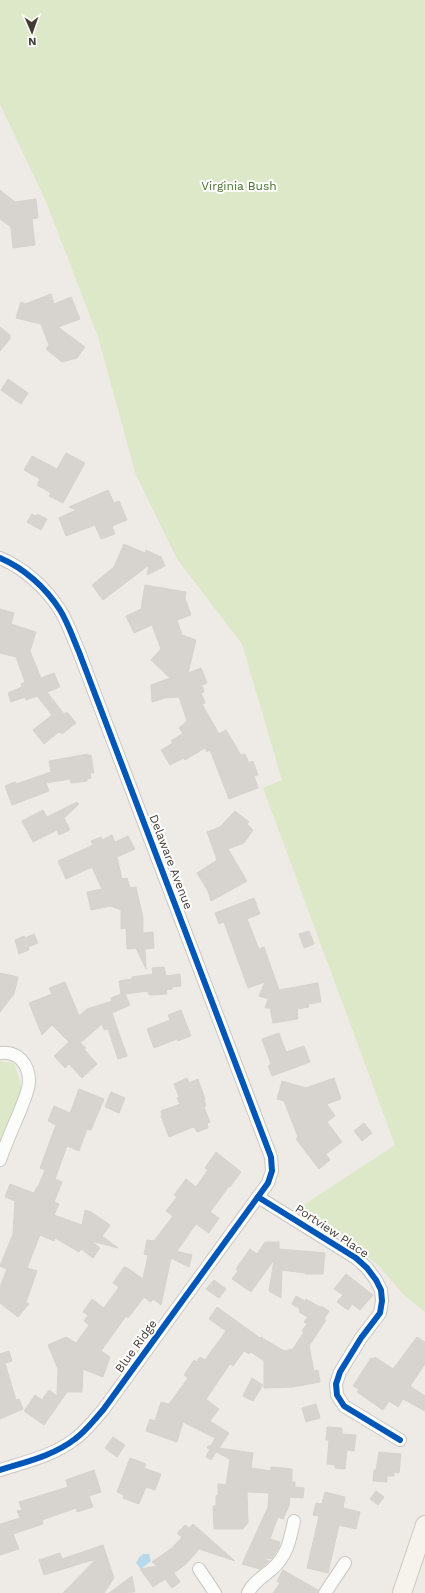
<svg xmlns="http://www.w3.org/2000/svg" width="425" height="1593" font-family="'Work Sans',sans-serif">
  <rect width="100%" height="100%" fill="#eeebe7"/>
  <g fill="#dce8c7">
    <polygon points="0,0 425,0 425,1312 404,1295 378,1265 302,1206 395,1145 263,788 282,780 242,644 177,559 136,475 98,337 47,204 0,104"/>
    <polygon points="0,1061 14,1063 20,1081 22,1091 0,1143"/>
  </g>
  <polygon fill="#b8d8eb" points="142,1554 149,1554 151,1561 141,1569 136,1563 140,1556 142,1556"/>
  <g fill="#d7d4cf" stroke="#d6d2cd">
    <polygon points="0,190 15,202 36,199 38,218 32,219 35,245 13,248 11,227 0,219"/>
    <polygon points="51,294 54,304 71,297 80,319 58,327 85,347 77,358 62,362 46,349 49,345 41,324 16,318 21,302 25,304"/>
    <polygon points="0,327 10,335 10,339 0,351"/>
    <polygon points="8,379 28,393 21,404 1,390"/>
    <polygon points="66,453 85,463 63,503 49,496 51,493 37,485 40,479 24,470 32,456 57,469"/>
    <polygon points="108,490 114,503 119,501 127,520 112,526 115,534 101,539 95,525 66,536 59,518 76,510 69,507"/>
    <polygon points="32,514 36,516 37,514 47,519 41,530 27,522"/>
    <polygon points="124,544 145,553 146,550 161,557 165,566 147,575 149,565 103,600 92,585 114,567"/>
    <polygon points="145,585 186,592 185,598 191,615 177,620 182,635 196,640 188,673 201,668 207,683 202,685 204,692 201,693 205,703 202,704 219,734 226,730 241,755 245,754 249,763 253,761 258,775 254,776 258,788 229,799 210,750 207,752 205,748 185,760 184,758 170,765 161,750 173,743 171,741 183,733 179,728 187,721 179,697 165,698 152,702 151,685 170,678 151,660 161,649 152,625 134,633 126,616 141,609"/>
    <polygon points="0,609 14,613 11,624 36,632 30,651 41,678 54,673 60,687 47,692 64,714 67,712 76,723 62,734 59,732 44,744 33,730 52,715 37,696 26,700 25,697 11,702 8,693 22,687 21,684 25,682 16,657 0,653"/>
    <polygon points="88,754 88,756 91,755 94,773 90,773 91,778 87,779 87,781 71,783 70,779 46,783 49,791 12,805 5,786 15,782 16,784 51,772 49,761"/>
    <polygon points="77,802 79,804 64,818 70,830 59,835 57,830 33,842 22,821 43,810 47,817"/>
    <polygon points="235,811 249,822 247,824 253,830 244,843 228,849 247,881 211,901 208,891 197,873 217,860 207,832 220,827"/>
    <polygon points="112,835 115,842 128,836 135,849 117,857 122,879 127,878 130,888 136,887 143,918 143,933 153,932 154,948 145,949 146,969 136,948 127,949 126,928 121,929 121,910 111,906 91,910 87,892 102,889 92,867 66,879 58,861 93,845 91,841 101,837 102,840"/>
    <polygon points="254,898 260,914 247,919 259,949 264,947 279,990 318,983 321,1002 308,1004 309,1007 297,1009 298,1019 273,1023 270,1008 265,1008 268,999 259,996 265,982 248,988 224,922 219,924 215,913"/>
    <polygon points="309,931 314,944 304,948 299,934"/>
    <polygon points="34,934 38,943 28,947 29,950 19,954 15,940 24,936 25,938"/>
    <polygon points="164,967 166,976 180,974 181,986 172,987 172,989 166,990 167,994 149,995 148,991 125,994 130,1005 112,1013 127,1056 118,1059 108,1029 104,1030 102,1024 80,1043 86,1048 84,1049 97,1064 82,1078 69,1064 65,1068 54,1056 69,1042 52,1025 42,1035 29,1003 52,994 49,988 65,982 79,1016 87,1009 112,1001 111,998 121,994 119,981 132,979 132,977 153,974 152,968"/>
    <polygon points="0,973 18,977 14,994 0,1012"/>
    <polygon points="181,1010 191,1036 178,1041 177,1039 154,1048 147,1029 170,1020 168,1015"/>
    <polygon points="279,1033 286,1052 304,1046 310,1062 272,1076 268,1066 271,1064 262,1039"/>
    <polygon points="187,1078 189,1083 198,1079 205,1099 204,1100 206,1106 204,1107 210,1122 207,1123 208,1128 197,1132 195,1128 193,1127 169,1137 161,1116 162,1115 161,1111 180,1104 177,1098 179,1097 174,1084"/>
    <polygon points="334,1078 341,1099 327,1104 335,1116 327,1122 342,1142 326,1154 330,1160 319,1169 296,1139 298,1137 284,1101 277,1099 282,1081 306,1088"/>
    <polygon points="79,1089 104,1099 91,1130 87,1129 79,1151 67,1146 55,1179 62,1182 54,1202 59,1204 54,1215 82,1225 85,1210 91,1212 110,1225 102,1236 118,1248 91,1241 100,1248 93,1258 81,1249 79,1252 55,1238 54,1241 40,1235 27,1268 37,1271 26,1302 29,1304 18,1317 0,1303 0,1287 7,1269 0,1266 13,1234 15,1201 5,1197 10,1184 34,1193 37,1187 38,1187 45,1170 40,1168 56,1125 48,1121 54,1106 70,1113"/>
    <polygon points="111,1092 125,1098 119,1113 105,1107"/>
    <polygon points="364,1123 372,1133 362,1141 354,1131"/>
    <polygon points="216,1152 241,1172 230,1187 229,1186 210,1212 219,1218 209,1233 196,1224 177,1251 192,1255 189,1267 171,1258 161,1305 153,1299 151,1302 144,1297 128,1318 126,1316 101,1351 110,1357 103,1377 83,1369 82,1392 67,1392 44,1425 24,1411 35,1395 42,1400 49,1390 57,1396 58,1369 48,1345 66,1337 76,1343 89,1325 84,1321 88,1315 83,1312 92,1299 104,1308 119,1287 113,1283 124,1267 126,1267 143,1279 148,1255 144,1254 147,1240 154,1241 173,1216 166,1211 177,1197 174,1195 186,1179 196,1187 208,1170 205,1168"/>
    <polygon points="265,1242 279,1242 279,1249 325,1253 323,1274 305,1274 305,1273 282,1270 281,1298 269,1291 274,1260 251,1292 232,1279 238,1271 236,1269 250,1249 257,1254"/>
    <polygon points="346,1274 373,1295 360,1310 352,1304 348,1310 337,1302 343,1295 334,1289"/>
    <polygon points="214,1280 226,1289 219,1298 206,1289"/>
    <polygon points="296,1296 305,1301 306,1299 320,1307 321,1306 329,1311 324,1319 326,1320 309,1346 314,1371 318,1370 320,1382 293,1387 264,1388 264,1361 251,1352 249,1354 244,1351 233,1366 230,1364 206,1399 219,1409 210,1421 229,1433 219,1448 253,1453 251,1468 271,1471 271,1467 292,1469 292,1482 295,1482 295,1487 304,1488 303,1498 290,1497 289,1506 283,1519 278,1517 270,1539 280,1542 278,1549 271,1559 262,1557 269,1561 260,1569 242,1564 268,1507 269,1493 247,1492 248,1523 243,1529 214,1529 213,1506 216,1506 216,1496 218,1495 218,1484 226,1485 230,1459 216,1452 211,1460 206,1457 210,1449 207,1448 208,1446 211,1446 215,1438 183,1422 177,1442 146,1431 150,1419 155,1421 161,1402 169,1404 188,1378 184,1375 194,1360 196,1362 200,1357 205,1360 226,1331 209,1319 217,1307 260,1338 261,1337 284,1351 293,1349 304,1332 302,1331 307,1324 304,1322 308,1317 299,1312 300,1309 292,1304"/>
    <polygon points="417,1337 425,1342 425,1364 410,1386 425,1396 425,1411 403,1399 398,1407 389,1401 383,1410 357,1392 359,1389 353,1386 371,1358 374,1359 375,1357 393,1369"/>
    <polygon points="9,1351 12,1361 5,1363 16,1400 19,1399 23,1409 0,1419 0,1354"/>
    <polygon points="252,1378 263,1385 253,1401 243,1396"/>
    <polygon points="316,1404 320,1418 306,1422 302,1408"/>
    <polygon points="327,1427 342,1428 342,1434 356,1435 354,1451 347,1450 345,1469 335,1468 335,1465 327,1464 329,1440 326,1440"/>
    <polygon points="113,1437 125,1445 117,1457 105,1448"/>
    <polygon points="379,1452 401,1454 399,1473 394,1472 394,1476 387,1476 387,1482 373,1481 374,1470 376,1470"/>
    <polygon points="130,1458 146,1464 144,1468 161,1474 155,1490 146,1487 139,1504 123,1498 124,1495 117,1492"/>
    <polygon points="94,1470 101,1492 89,1496 93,1507 77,1512 76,1508 42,1520 43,1524 13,1534 19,1549 0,1555 0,1524 20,1518 17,1511 22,1510 19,1502 68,1487 66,1480"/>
    <polygon points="376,1491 384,1497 378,1505 370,1499"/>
    <polygon points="325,1492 345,1497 343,1508 360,1512 356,1529 339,1525 328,1573 307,1568 319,1516 313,1515 316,1503 322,1504"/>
    <polygon points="193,1524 235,1561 199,1549 187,1563 174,1573 180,1582 172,1588 165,1579 153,1587 140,1569 158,1566 152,1562 172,1548 182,1537 177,1533 185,1525 189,1528"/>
    <polygon points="103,1545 114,1578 104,1593 63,1593 96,1559 44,1575 39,1560 60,1553 62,1559"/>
    <polygon points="283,1570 318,1590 318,1593 273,1593 280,1583 277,1581"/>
    <polygon points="132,1576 135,1592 109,1593"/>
  </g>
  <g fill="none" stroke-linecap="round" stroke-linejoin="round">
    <defs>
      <g id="street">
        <path d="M 0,558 C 24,568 46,588 60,610 C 68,623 73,638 79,652 L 271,1157 L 272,1171 L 268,1183 L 103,1410 C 94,1420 86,1431 75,1439 C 53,1456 25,1462 0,1470"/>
        <path d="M 0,1053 C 18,1051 29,1064 29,1081 C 29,1091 23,1102 20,1111 C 13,1127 6,1143 0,1160"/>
        <polyline points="258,1197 356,1258 367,1268 376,1280 381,1290 382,1301 380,1313 361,1338 340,1372 336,1384 337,1395 344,1406 400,1440"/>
        <polyline points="199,1569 215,1593"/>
        <path d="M 248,1593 C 253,1582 263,1577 272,1569 C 287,1556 290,1540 294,1521"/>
        <polyline points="325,1593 345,1563"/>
      </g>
      <polyline id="secondary" points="402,1593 425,1525"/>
    </defs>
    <use href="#street" stroke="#cac7c3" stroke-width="14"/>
    <use href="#secondary" stroke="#cdc8be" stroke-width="20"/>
    <use href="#street" stroke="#fcfcfb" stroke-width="12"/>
    <use href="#secondary" stroke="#f6f3ed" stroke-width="18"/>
    <defs>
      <g id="cycleway">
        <path d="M 0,558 C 24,568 46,588 60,610 C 68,623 73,638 79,652 L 271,1157 L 272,1171 L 268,1183 L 103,1410 C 94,1420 86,1431 75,1439 C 53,1456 25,1462 0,1470"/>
        <polyline points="258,1197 356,1258 367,1268 376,1280 381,1290 382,1301 380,1313 361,1338 340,1372 336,1384 337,1395 344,1406 400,1440"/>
      </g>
    </defs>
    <use href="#cycleway" stroke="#fff" stroke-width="8"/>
    <use href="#cycleway" stroke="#0057b8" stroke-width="6"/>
  </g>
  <g text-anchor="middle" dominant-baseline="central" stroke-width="4" stroke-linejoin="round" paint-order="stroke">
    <g font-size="12" fill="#48722a" stroke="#fff">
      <text x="239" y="186">Virginia Bush</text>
    </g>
    <g font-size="12" fill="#433c34" stroke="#fff">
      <text transform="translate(171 862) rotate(69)">Delaware Avenue</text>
      <text transform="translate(332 1231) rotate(34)">Portview Place</text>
      <text transform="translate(136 1346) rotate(-54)">Blue Ridge</text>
    </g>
  </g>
  <g transform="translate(32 32) rotate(178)" stroke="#ffffff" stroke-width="3" paint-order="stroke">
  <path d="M0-3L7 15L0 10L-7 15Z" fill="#433c34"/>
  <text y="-6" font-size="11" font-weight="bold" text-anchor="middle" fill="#433c34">N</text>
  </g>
</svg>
